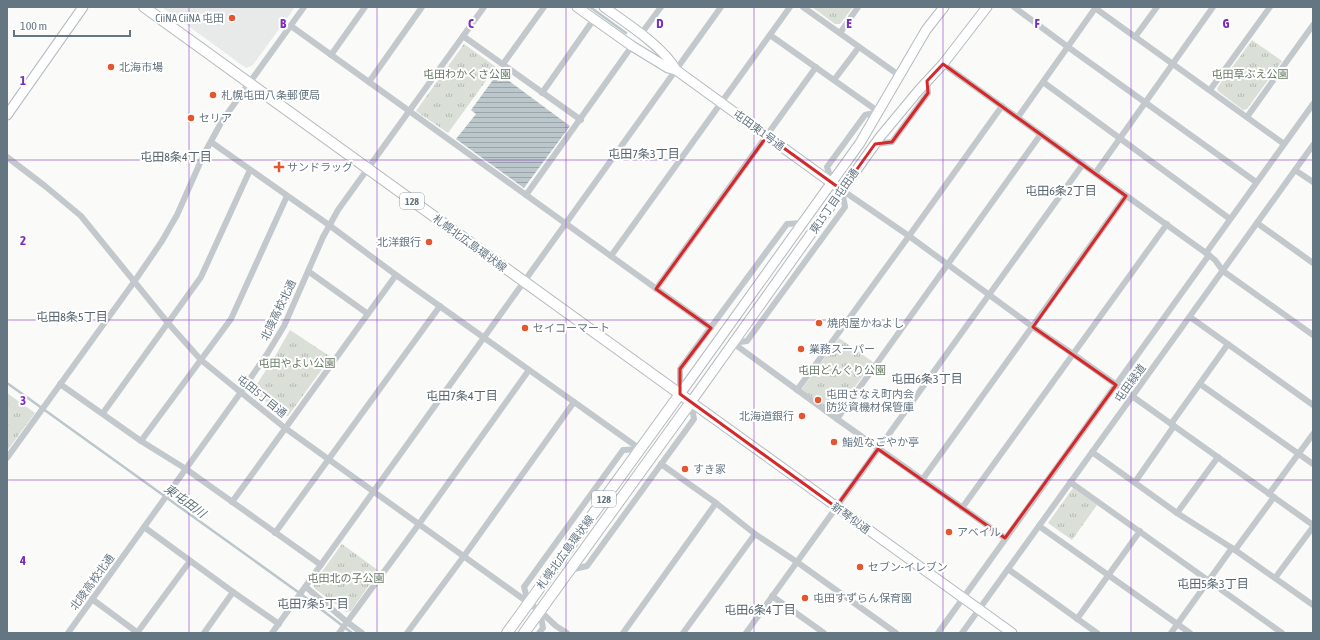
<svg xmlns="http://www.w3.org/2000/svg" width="1320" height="640" font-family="'Asap Condensed','Noto Sans JP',sans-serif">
  <defs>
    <pattern id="park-tufts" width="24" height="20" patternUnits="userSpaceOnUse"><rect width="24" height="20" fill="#dadfd7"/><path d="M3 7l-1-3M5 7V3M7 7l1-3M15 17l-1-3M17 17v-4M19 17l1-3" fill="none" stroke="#b4b9b4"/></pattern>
    <pattern id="water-rules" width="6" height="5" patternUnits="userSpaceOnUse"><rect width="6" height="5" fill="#bbc7cb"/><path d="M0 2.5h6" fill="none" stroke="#9ca6aa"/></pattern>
  </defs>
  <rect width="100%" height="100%" fill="#fafaf8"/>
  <polygon fill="#e8e9e9" points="162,7 295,7 253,65 246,68"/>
  <g fill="url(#park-tufts)">
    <polygon points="812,7 853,7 840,24 835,24"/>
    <polygon points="1252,40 1282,61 1247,109 1243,110 1218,91 1217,88"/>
    <polygon points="464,44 496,67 448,133 416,111"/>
    <polygon points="290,330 331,357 288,416 284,416 255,393 255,387 274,358"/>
    <polygon points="839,338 873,362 833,417 799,393"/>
    <polygon points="7,393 35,413 7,451"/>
    <polygon points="1073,488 1097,505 1072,540 1048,523"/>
    <polygon points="342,544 379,571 351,611 346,612 314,588 313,584"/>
  </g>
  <polygon fill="url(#water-rules)" points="498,73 570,126 524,188 456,139 476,114 471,110"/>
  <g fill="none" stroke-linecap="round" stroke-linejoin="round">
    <g stroke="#bbc7cb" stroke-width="2.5">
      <polyline points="590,7 626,33"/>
      <polyline points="7,383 305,597 352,633"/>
    </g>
    <defs>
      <g id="secondary">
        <polyline points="577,7 632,46 668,68 676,70 836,186"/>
        <path d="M 604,7 C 625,22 664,47 676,70"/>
        <polyline points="987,7 943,64 919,90 880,137 691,402 1012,633"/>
        <polyline points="7,115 83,7"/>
        <polyline points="680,394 860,143 926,30 944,7"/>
      </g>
      <g id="primary">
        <polyline points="144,7 691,402 524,633"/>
        <polyline points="507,633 680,394"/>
      </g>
    </defs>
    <use href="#secondary" stroke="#b3babf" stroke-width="11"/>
    <use href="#primary" stroke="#b5babe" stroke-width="12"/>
    <g stroke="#c3c8cc" stroke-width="6">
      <polyline points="803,7 900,76"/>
      <polyline points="1014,7 1068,47 1256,182"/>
      <polyline points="1095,8 1284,144"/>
      <polyline points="291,26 711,328"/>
      <polyline points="840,33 858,7"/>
      <polyline points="641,34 661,7"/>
      <polyline points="770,35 879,112"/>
      <polyline points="463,36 581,120"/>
      <polyline points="1135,37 1157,7"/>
      <polyline points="331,55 365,7"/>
      <polyline points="503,64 544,7"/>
      <polyline points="943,64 1206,253 1215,260 1223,271 1313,335"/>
      <polyline points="834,80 859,47"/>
      <polyline points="369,82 422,7"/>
      <polyline points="1043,82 1230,219"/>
      <polyline points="1210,90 1270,7"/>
      <polyline points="542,93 594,19"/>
      <polyline points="1018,117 1096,7"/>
      <polyline points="1247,117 1313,25"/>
      <polyline points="211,142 329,225 396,275 640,449"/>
      <polyline points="875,144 892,142 928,93 927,81"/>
      <polyline points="7,157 45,186 81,216 168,323 201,360 285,428 540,611 556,626 567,633"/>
      <polyline points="1295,170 1313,182"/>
      <polyline points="1096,172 1213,7"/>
      <polyline points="832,182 827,167 865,115 879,112"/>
      <polyline points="842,190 909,236 1033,327 1073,354 1313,525"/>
      <polyline points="526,195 632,46"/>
      <polyline points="1257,223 1313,263"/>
      <polyline points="1206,253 1313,104"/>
      <polyline points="611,256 790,7"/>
      <polyline points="308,271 368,314"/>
      <polyline points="656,289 816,67"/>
      <polyline points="1190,317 1313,405"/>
      <polyline points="733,343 837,419 1005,538"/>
      <polyline points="733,343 747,341 845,207 842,190"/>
      <polyline points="60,384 141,441 186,469 321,565"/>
      <polyline points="1200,384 1313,464"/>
      <polyline points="797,390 909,236 1002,106"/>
      <polyline points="680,393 680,369 787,224 803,223"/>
      <polyline points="103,413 201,277 250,170"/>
      <polyline points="837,419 1041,134"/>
      <polyline points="1171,424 1228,344"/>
      <polyline points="141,441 231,319 287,196"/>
      <polyline points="1092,452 1177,513 1235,550 1313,605"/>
      <polyline points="7,458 134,282 162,241 177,215 204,154 222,121 304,7"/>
      <polyline points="661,464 716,503 755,534 797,562 896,633"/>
      <polyline points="922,480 1126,196"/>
      <polyline points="1070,482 1282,633"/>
      <polyline points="1135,482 1174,426"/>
      <polyline points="1269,494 1313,434"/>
      <polyline points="232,502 396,275"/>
      <polyline points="962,508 1167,224"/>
      <polyline points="1177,513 1218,457"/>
      <polyline points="1039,526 1190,633"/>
      <polyline points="144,527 233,592 279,624"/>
      <polyline points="275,533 440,306"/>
      <polyline points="1235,550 1274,497"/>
      <polyline points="1008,569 1097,633"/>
      <polyline points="570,570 587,566 694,419 691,402"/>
      <polyline points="1275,578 1313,527"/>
      <polyline points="306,587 347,622 362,633"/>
      <polyline points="772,596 824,633"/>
      <polyline points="92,599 138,633"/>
      <polyline points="528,602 524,587 623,450 640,449"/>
      <polyline points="1077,619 1140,531"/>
      <polyline points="68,633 241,392 267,354 284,326 323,237 338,210 484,7"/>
      <polyline points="137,633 190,561"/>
      <polyline points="204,633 233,592"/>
      <polyline points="272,633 721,7"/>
      <polyline points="339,633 419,524 529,370"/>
      <polyline points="407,633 464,556 574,402"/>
      <polyline points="539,633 543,628 540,611"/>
      <polyline points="623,633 716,503"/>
      <polyline points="683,633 755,534"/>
      <polyline points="746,633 1083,164"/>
      <polyline points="938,633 1209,255"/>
      <polyline points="962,633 1313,145"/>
      <polyline points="1171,633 1232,548"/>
    </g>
    <use href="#secondary" stroke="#fff" stroke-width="9"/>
    <use href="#primary" stroke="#fff" stroke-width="10"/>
  </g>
  <path fill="none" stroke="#d62828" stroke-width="3" stroke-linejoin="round" d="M 943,64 L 1126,196 L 1033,327 L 1116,385 L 1005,538 L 878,449 L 836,507 L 680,394 L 680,369 L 711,328 L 656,289 L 767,136 L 842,190 L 875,144 L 892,142 L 928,93 L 927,81 Z"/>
  <path fill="none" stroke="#7b2cbf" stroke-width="1" stroke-opacity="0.55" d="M 189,7 L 189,633M 377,7 L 377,633M 566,7 L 566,633M 754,7 L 754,633M 943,7 L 943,633M 1131,7 L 1131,633M 7,160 L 1313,160M 7,320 L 1313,320M 7,480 L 1313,480"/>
  <g fill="#e4572e" stroke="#fff" stroke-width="1.5">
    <circle cx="232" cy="18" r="4"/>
    <circle cx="111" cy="67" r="4"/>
    <circle cx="213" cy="95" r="4"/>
    <circle cx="191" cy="118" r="4"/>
    <path d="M277 161h4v4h4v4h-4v4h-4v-4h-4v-4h4z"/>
    <circle cx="429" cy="242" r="4"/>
    <circle cx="819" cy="323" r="4"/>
    <circle cx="525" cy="328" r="4"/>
    <circle cx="801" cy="349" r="4"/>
    <circle cx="818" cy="400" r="4"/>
    <circle cx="802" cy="416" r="4"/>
    <circle cx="834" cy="442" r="4"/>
    <circle cx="685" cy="469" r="4"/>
    <circle cx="949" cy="532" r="4"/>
    <circle cx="860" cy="567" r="4"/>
    <circle cx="805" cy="598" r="4"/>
  </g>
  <g text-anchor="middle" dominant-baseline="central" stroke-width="4" stroke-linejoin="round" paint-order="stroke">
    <g fill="#fff" stroke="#939fa8" stroke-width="1">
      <rect x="400" y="193" width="24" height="16" rx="3"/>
      <rect x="592" y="491" width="24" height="16" rx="3"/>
    </g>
    <g font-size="10" font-weight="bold" fill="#657683">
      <text x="412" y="201">128</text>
      <text x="604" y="499">128</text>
    </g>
    <g font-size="11" fill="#657683" stroke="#fff" text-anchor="start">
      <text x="224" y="18" text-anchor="end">CiiNA CiiNA 屯田</text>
      <text x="119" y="67">北海市場</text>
      <text x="221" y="95">札幌屯田八条郵便局</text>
      <text x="199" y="118">セリア</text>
      <text x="287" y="167">サンドラッグ</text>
      <text x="421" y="242" text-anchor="end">北洋銀行</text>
      <text x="827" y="323">焼肉屋かねよし</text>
      <text x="533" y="328">セイコーマート</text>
      <text x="809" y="349">業務スーパー</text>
      <text x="826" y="394">屯田さなえ町内会<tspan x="826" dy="13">防災資機材保管庫</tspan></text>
      <text x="794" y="416" text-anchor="end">北海道銀行</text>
      <text x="842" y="442">鮨処なごやか亭</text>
      <text x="693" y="469">すき家</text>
      <text x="957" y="532">アベイル</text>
      <text x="868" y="567">セブン-イレブン</text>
      <text x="813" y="598">屯田すずらん保育園</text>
    </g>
    <g font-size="11" fill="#687a64" stroke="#fff">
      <text x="467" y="74">屯田わかくさ公園</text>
      <text x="1250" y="74">屯田草ぶえ公園</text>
      <text x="297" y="363">屯田やよい公園</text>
      <text x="842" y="370">屯田どんぐり公園</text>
      <text x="346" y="578">屯田北の子公園</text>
    </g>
    <g font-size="11" fill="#657683" stroke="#fff">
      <text transform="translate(759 130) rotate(36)">屯田東1号通</text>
      <text transform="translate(834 201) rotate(-55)">東15丁目屯田通</text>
      <text transform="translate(470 243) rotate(36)">札幌北広島環状線</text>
      <text transform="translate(278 310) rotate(-64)">北陵高校北通</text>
      <text transform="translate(1130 383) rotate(-54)">屯田緑道</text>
      <text transform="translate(262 396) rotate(39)">屯田5丁目通</text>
      <text transform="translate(851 518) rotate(36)">新琴似通</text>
      <text transform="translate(565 552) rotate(-54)">札幌北広島環状線</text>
      <text transform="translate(92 582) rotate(-54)">北陵高校北通</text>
    </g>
    <g font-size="12" fill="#57646e" stroke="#fff">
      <text x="644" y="154">屯田7条3丁目</text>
      <text x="176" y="157">屯田8条4丁目</text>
      <text x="1061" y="191">屯田6条2丁目</text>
      <text x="72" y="317">屯田8条5丁目</text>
      <text x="927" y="379">屯田6条3丁目</text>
      <text x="462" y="396">屯田7条4丁目</text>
      <text x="1213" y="584">屯田5条3丁目</text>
      <text x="313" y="604">屯田7条5丁目</text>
      <text x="760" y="610">屯田6条4丁目</text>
    </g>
    <g font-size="12" font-style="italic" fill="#60757c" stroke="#fff">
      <text transform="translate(185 501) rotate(36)">東屯田川</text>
    </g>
  </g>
  <g font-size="13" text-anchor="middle" font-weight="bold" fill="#7b2cbf" stroke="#fff" stroke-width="4" stroke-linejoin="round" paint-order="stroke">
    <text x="283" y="28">B</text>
    <text x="471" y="28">C</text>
    <text x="660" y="28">D</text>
    <text x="849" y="28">E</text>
    <text x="1037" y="28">F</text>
    <text x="1226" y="28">G</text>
    <text x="23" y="85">1</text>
    <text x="23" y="245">2</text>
    <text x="23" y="405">3</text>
    <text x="23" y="565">4</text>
  </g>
  <rect width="1320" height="640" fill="none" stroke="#657683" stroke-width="16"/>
  <path d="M14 30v6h116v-6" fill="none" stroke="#657683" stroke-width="2"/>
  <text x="20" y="30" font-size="12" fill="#657683" stroke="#ffffff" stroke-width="3" paint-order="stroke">100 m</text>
</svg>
